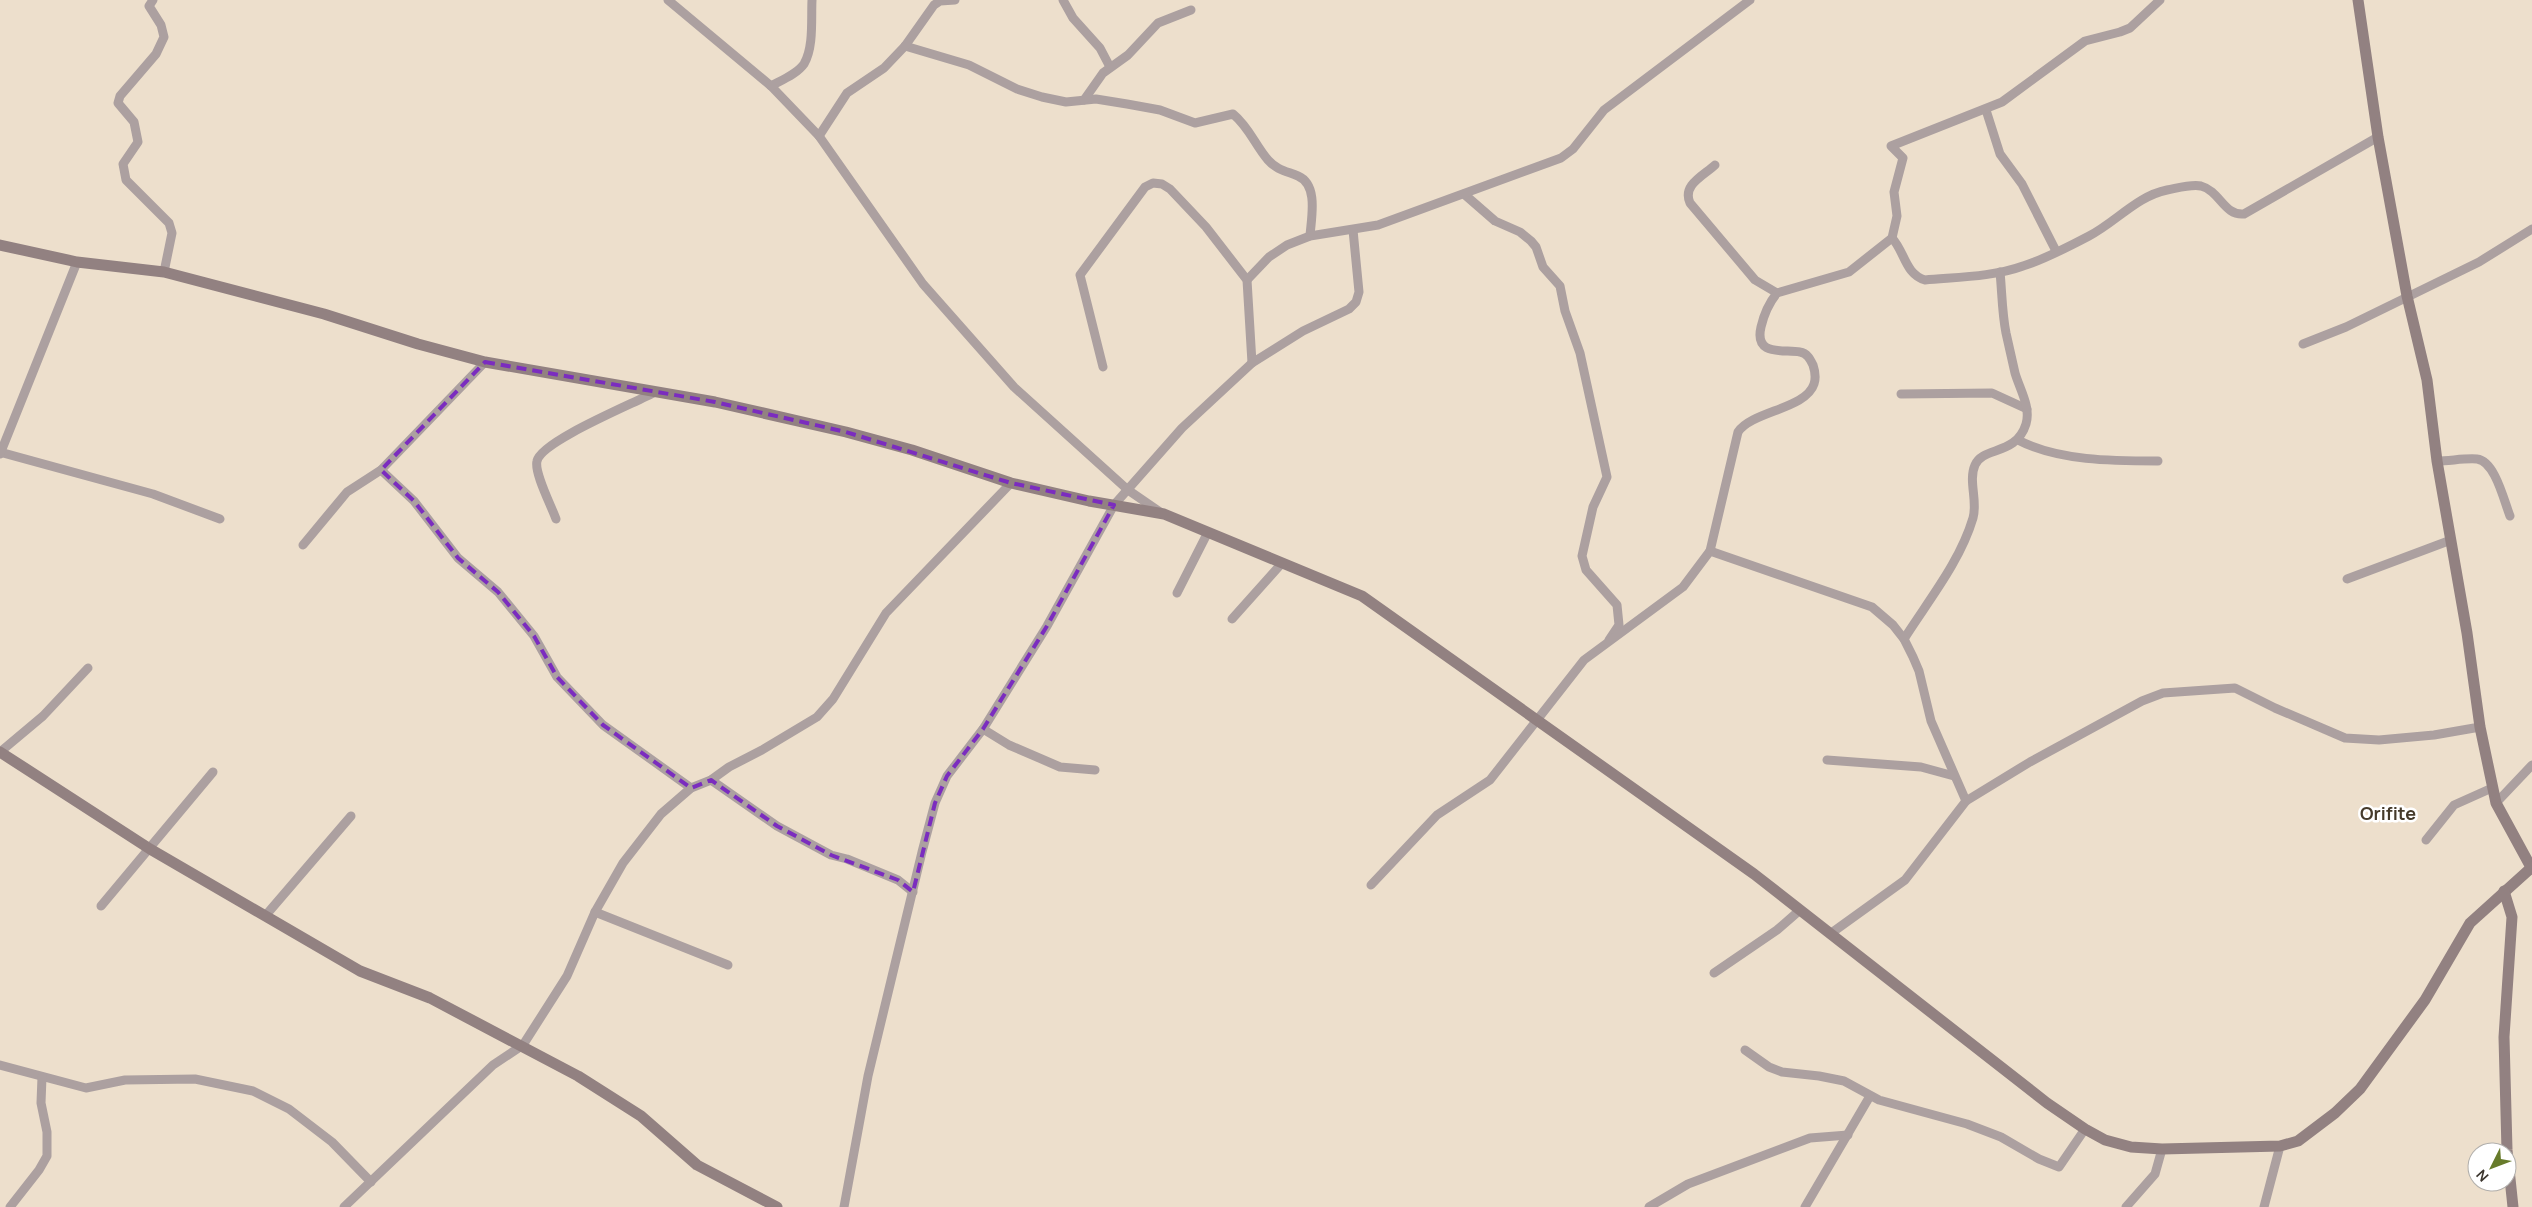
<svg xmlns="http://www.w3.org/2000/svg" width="2532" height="1207" font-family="Manrope,sans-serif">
  <rect width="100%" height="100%" fill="#eddfcc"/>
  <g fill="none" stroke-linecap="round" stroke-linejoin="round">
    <g stroke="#aca0a0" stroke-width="9">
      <polyline points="153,0 149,6 161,25 164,37 156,54 120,96 118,103 134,122 138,142 123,164 126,180 169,223 172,233 164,272"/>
      <polyline points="668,0 771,86 819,136 923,284 1014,387 1128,490 1160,512"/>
      <polyline points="1063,0 1073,18 1100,48 1110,67"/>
      <path d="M 905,46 L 969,65 L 1017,89 L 1042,97 L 1066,102 L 1096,99 L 1127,104 L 1160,110 L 1195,123 L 1233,114 C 1249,127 1255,145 1268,160 C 1277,170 1286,171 1298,176 C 1319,185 1311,219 1310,236"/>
      <path d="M 771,86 C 782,80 797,74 804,64 C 814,47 811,19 812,0"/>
      <polyline points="1084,100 1103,73 1128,55 1158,23 1191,10"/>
      <polyline points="1986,110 2000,154 2022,184 2056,251"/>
      <polyline points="819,136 847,93 884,68 905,46 934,5 940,1 955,0"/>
      <path d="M 1715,165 C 1703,176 1682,185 1690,203 L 1755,280 L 1777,293"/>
      <polyline points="1464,194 1495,221 1520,232 1531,241 1536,247 1543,267 1560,286 1565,311 1580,353 1607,477 1593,507 1582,556 1586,570 1617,605 1619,625 1609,640"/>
      <path d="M 1892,238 C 1905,252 1905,274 1925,280 C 1957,277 1993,277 2023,266 C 2043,260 2070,246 2089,236 C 2116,222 2137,196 2167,190 C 2178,188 2191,184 2201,186 C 2220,191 2224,216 2244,214 L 2378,137"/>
      <polyline points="1247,280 1269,257 1287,245 1310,236 1378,225 1561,158 1573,149 1604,110 1750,0"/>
      <polyline points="2303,344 2346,327 2479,262 2532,229"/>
      <polyline points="1103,367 1080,275 1145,187 1153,183 1162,184 1170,189 1206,227 1247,280 1252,363"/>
      <polyline points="1901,394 1992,393 2027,409"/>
      <path d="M 2018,440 C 2058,461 2113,461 2158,461"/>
      <polyline points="0,452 153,494 220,519"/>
      <polyline points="0,454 77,262"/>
      <path d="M 2437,461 C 2450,461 2464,458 2477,459 C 2495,461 2504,501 2510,516"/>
      <polyline points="381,470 414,501 458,558 498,592 534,636 557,677 603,725 691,788"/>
      <path d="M 556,519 C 551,505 534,473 537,461 C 541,441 635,403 655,392"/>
      <polyline points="303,545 347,492 381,470 485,362"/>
      <polyline points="1710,551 1872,607 1893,625 1904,639 1913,657 1919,671 1931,721 1966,801"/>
      <polyline points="2347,579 2451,540"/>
      <polyline points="1177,593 1208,532"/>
      <polyline points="1232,619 1282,563"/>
      <path d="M 1904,639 C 1928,601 1960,562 1973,518 C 1978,501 1968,481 1975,465 C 1983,446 2016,456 2026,424 C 2031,407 2020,390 2015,373 C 2012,360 2009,346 2006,333 C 2002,313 2002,292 2000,272"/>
      <polyline points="983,729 1009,745 1060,767 1095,770"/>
      <polyline points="0,752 43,716 88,668"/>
      <polyline points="1827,760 1921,767 1954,776"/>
      <polyline points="711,780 777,826 831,855 847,859 898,880 913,892"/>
      <polyline points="2496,803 2532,765"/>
      <polyline points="2426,840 2454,805 2492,788"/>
      <path d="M 1371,885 L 1437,815 L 1490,780 L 1584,660 L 1683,587 L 1710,551 L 1738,432 C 1752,411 1806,409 1814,384 C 1816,378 1815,371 1813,365 C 1810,359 1807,353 1800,352 C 1784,349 1754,357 1761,327 C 1764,314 1768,304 1777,293 L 1849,272 L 1892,238 L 1897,216 L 1894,192 L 1903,158 L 1891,146 L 2002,102 L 2085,41 L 2120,32 L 2130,28 L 2160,0"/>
      <polyline points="101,906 213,772"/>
      <polyline points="595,912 728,965"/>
      <polyline points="266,915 351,816"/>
      <polyline points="1830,934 1905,880 1966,801 2030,762 2142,701 2163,693 2235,688 2275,708 2345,738 2379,740 2434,735 2480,727"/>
      <polyline points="1714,973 1777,930 1800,910"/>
      <polyline points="1745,1050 1769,1067 1782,1072 1819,1076 1844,1081 1879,1100 1967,1124 2001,1137 2039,1159 2059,1167 2085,1129"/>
      <polyline points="0,1065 86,1088 125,1080 195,1079 253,1091 289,1109 332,1142 371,1182"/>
      <polyline points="10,1207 39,1170 47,1156 47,1132 41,1103 42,1077"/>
      <polyline points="344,1207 493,1065 523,1045 567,976 595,912 623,863 661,814 691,788 711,780 729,767 762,750 817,717 833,699 886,613 1011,483"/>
      <polyline points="844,1207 868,1076 922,852 935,803 947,776 983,729 1047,626 1114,505 1182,428 1252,363 1303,331 1349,309 1356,302 1359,292 1353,230"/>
      <polyline points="1649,1207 1688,1184 1810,1138 1848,1135"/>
      <polyline points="1805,1207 1870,1096"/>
      <polyline points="2126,1207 2155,1174 2162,1149"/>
      <polyline points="2264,1207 2280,1146"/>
    </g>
    <g stroke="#928181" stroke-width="11">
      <polyline points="2358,0 2378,137 2407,296 2427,380 2437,461 2467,633 2480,727 2496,803 2532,869"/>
      <polyline points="0,245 77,262 164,272 324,314 418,344 485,362 715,402 846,432 912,450 1011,483 1089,501 1164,514 1362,596 1754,874 2047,1103 2085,1129 2105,1140 2131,1147 2162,1149 2280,1146 2298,1141 2335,1113 2360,1089 2425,1000 2470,923 2532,867"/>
      <polyline points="0,752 150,849 360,971 430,998 578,1076 641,1116 697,1165 777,1207"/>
      <polyline points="2504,891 2512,917 2504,1037 2507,1150 2513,1207"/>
    </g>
  </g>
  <path fill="none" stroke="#7b2cbf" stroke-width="4" stroke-dasharray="10 6" stroke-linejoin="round" d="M 485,362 L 715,402 L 846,432 L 1011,483 L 1114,505 L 1047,626 L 983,729 L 947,776 L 935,803 L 913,892 L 898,880 L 831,855 L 777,826 L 711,780 L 691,788 L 603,725 L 557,677 L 534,636 L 498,592 L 458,558 L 414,501 L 381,470 Z"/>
  <g text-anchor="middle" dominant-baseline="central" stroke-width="5" stroke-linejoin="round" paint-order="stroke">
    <g font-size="18" font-weight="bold" fill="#453a2a" stroke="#fff">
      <text x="2388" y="813">Orifite</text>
    </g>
  </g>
  <g transform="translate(2492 1167) rotate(228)"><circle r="24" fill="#ffffff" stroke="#b1afac"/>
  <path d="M0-4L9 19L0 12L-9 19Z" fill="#677b2b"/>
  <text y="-8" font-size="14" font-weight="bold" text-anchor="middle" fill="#3c362f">N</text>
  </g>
</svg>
